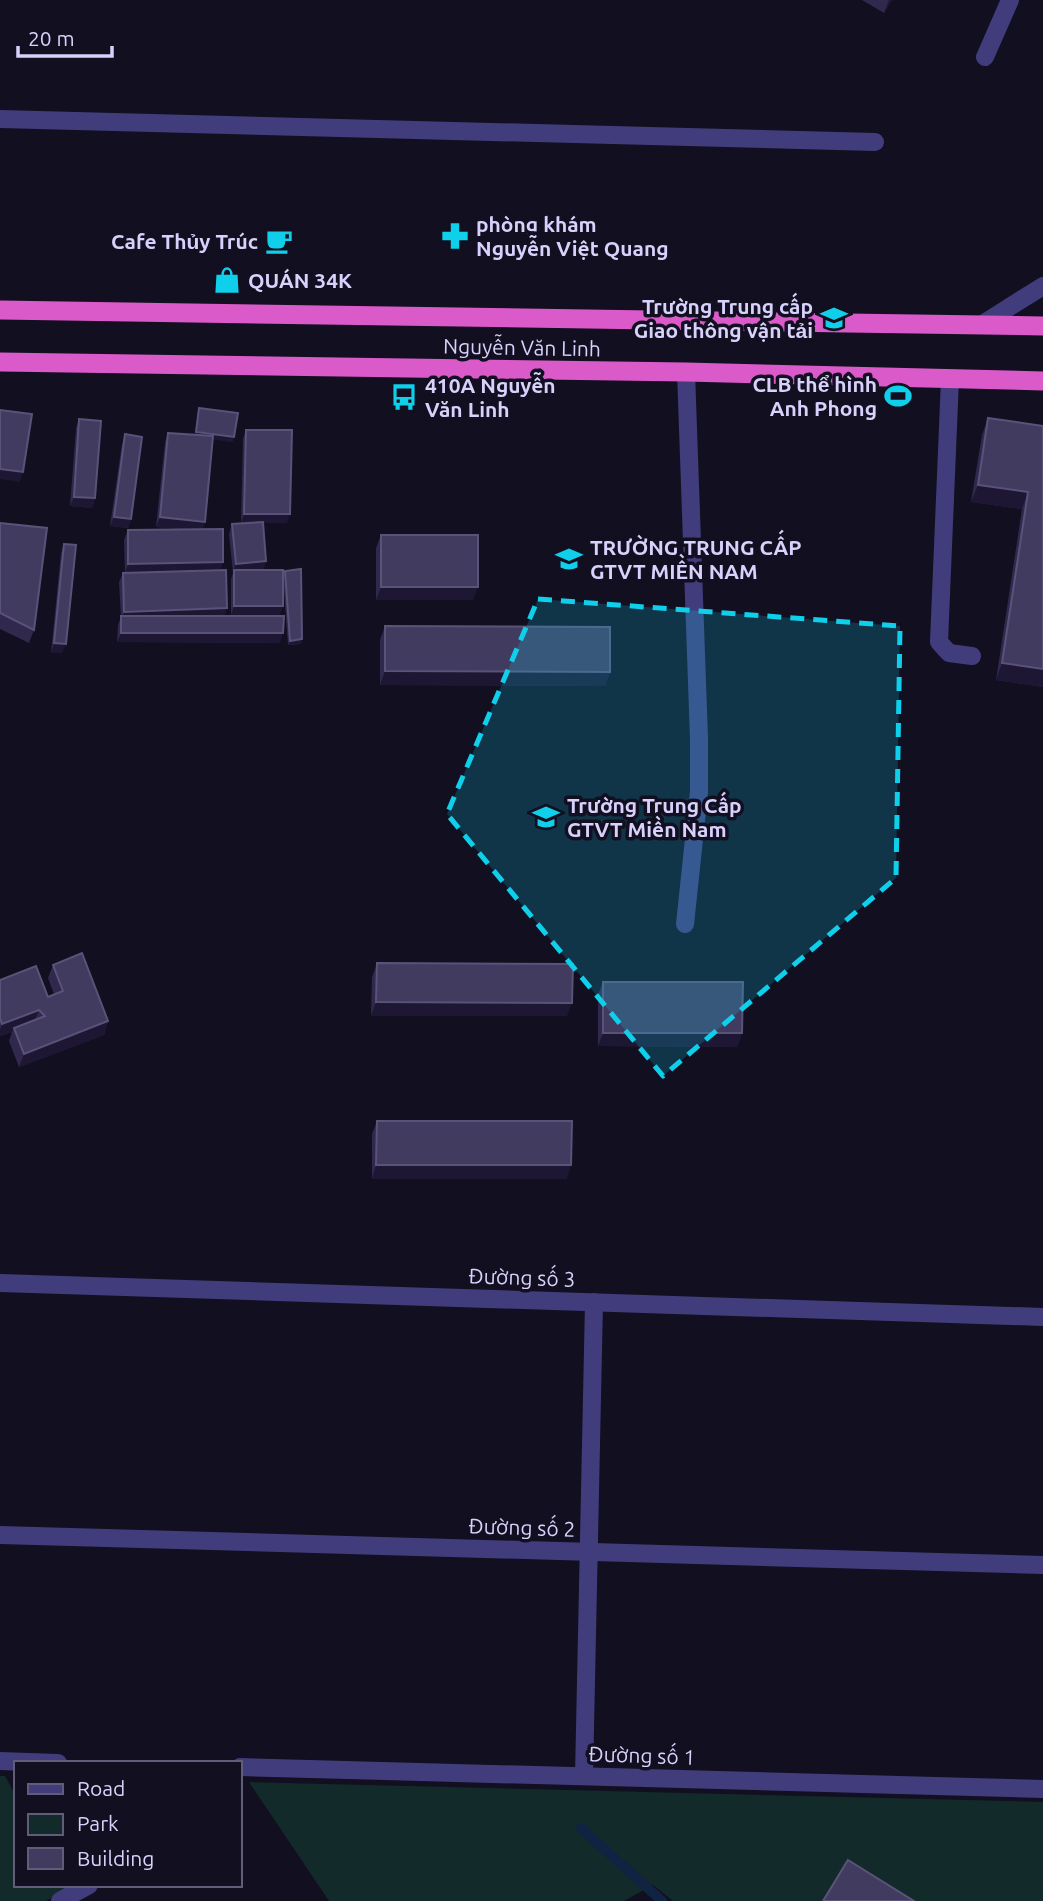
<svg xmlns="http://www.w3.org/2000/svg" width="1043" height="1901" font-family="Ubuntu,sans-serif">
  <rect width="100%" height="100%" fill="#120f20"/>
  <g fill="#122a2a">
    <polygon points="0,1776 5,1776 16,1796 16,1885 66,1885 68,1889 46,1901 0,1901"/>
    <polygon points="249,1782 1043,1802 1043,1901 673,1901 653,1885 624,1901 329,1901"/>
  </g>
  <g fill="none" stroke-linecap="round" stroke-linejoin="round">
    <polyline stroke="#112342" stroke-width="10" points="581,1828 662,1901"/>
    <g stroke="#413d7c" stroke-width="18">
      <polyline points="981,325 1043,286"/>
      <polyline points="685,924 699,792 699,739 686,372"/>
    </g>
    <g stroke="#413d7c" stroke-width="18">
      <polyline points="985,57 1010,0"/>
      <polyline points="0,119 875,142"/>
      <polyline points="950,379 939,642 949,653 972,656"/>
      <polyline points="0,1283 1043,1317"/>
      <polyline points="0,1535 1043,1565"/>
      <polyline points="0,1761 58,1763"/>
      <polyline points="240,1767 1043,1789"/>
      <polyline points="584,1776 594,1302"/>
      <polyline points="60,1901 89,1885"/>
    </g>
    <g stroke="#da5ac9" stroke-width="19">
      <polyline points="0,310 1043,326"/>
      <polyline points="0,362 686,372 1043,381"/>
    </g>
  </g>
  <g fill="#31294d">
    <polygon points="862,0 892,0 884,13"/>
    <polygon points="199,408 234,437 232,442 213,439 205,522 202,529 223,562 220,570 225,616 280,643 117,642 118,625 121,617 119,582 123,573 125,573 124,540 128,530 186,529 156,527 165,442 168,433 195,435 198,413"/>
    <polygon points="988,418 1043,426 1043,687 996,680 1022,509 971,502 982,435"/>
    <polygon points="79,419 95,498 92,508 70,506 76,428"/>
    <polygon points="246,430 287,523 263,523 266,561 263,570 283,606 279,615 231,615 231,579 233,573 229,534 232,524 248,523 241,523 243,439"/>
    <polygon points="125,434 131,519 128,528 110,526 122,444"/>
    <polygon points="0,523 34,630 29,643 0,629"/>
    <polygon points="381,535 473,600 376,600 376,548"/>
    <polygon points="64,544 62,653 51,653 61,553"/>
    <polygon points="285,571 302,639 301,644 288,645 283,576"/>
    <polygon points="385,626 610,672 605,686 380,685 380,640"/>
    <polygon points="377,963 567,1016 371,1016 372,977"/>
    <polygon points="53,965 108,1021 104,1035 19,1067 9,1041 12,1032 0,1036 0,980 48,997 54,994 48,978"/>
    <polygon points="603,982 742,1033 737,1047 598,1046 598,995"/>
    <polygon points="377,1121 567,1179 372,1179 372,1134"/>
  </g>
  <g fill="#1d1733">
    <polygon points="889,0 892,0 884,13"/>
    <polygon points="196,432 234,437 232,442 195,437"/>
    <polygon points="0,469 23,472 20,482 0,479"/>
    <polygon points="978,485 1028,492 1022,509 971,502"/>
    <polygon points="74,497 95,498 92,508 70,506"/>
    <polygon points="244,514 290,514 287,523 241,523"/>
    <polygon points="114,517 131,519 128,528 110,526"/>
    <polygon points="160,517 205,522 201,531 156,527"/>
    <polygon points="266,561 263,570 234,570 232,573 236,564"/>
    <polygon points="223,562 220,571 125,573 128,564"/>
    <polygon points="381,587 478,587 473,600 376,600"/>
    <polygon points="234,606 283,606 279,615 231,615"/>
    <polygon points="227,608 224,618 121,621 124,612"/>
    <polygon points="121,633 283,633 280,643 117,642"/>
    <polygon points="302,639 301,644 288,645 290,641"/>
    <polygon points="54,643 66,644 62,653 51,653"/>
    <polygon points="1002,663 1043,669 1043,687 996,680"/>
    <polygon points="385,671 610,672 605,686 380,685"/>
    <polygon points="376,1002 572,1003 567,1016 371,1016"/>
    <polygon points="39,1010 34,1023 14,1028 12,1032 0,1036 0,1030 2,1024"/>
    <polygon points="108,1021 104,1035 19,1067 24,1054"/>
    <polygon points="603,1033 742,1033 737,1047 598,1046"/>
    <polygon points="376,1165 571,1165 567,1179 372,1179"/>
  </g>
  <g fill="#423b60" stroke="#5a5278" stroke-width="2">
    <polygon points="199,408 238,413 234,437 196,432"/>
    <polygon points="0,410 32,414 23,472 0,469"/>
    <polygon points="988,418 1043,426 1043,669 1002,663 1028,492 978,485"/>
    <polygon points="79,419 101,421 95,498 74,497"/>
    <polygon points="246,430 292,430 290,514 244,514"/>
    <polygon points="168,433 213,436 205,522 160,517"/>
    <polygon points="125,434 142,437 131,519 114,517"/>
    <polygon points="263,522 266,561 236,564 232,524"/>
    <polygon points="0,523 47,528 34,630 0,613"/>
    <polygon points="223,529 223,562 128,564 128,530"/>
    <rect x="381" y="535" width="97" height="52"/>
    <polygon points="64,544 76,545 66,644 54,643"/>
    <polygon points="301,569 302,639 290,641 285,571"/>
    <polygon points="226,570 227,608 124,612 123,573"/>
    <rect x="234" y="570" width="49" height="36"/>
    <polygon points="121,616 284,616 283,633 121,633"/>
    <polygon points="385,626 610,627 610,672 385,671"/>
    <polygon points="82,953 108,1021 24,1054 14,1028 45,1016 39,1010 2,1024 0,1018 0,980 36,966 48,997 63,991 53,965"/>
    <polygon points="377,963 573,964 572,1003 376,1002"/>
    <polygon points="603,982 743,982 742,1033 603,1033"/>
    <polygon points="377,1121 572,1121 571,1165 376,1165"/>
    <polygon points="848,1860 914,1901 823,1901"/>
  </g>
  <path fill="#0fcfea" fill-opacity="0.2" stroke="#0fcfea" stroke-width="5" stroke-dasharray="14 9" stroke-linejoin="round" d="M 538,599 L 900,626 L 896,878 L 663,1076 L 447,814 Z"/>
  <defs>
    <symbol id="pharmacy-bare" viewBox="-9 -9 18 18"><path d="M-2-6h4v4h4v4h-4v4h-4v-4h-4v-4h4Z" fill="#0fcfea" stroke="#120f20" stroke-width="2.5" paint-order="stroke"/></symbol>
    <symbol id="cafe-bare" viewBox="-9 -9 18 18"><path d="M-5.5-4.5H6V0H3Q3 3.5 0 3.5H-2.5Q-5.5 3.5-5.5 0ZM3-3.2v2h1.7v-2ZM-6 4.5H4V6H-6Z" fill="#0fcfea" stroke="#120f20" stroke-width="2.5" paint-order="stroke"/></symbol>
    <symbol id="shop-bare" viewBox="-9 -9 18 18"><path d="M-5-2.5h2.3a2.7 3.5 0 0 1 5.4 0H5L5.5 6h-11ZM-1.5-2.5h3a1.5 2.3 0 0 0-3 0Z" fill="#0fcfea" stroke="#120f20" stroke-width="2.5" paint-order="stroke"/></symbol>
    <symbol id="university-bare" viewBox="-9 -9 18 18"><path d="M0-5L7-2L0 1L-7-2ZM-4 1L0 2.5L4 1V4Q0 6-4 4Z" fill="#0fcfea" stroke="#120f20" stroke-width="2.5" paint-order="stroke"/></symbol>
    <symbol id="stadium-bare" viewBox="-9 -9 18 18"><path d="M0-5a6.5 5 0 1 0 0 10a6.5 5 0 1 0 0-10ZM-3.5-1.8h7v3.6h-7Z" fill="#0fcfea" stroke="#120f20" stroke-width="2.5" paint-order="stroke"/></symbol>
    <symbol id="bus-bare" viewBox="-9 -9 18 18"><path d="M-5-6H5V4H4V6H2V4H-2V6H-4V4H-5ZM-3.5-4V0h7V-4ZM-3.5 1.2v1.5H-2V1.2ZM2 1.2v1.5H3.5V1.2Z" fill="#0fcfea" stroke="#120f20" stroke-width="2.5" paint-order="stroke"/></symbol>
    <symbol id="school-bare" viewBox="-9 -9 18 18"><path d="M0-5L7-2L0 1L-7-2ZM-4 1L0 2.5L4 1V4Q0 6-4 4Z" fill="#0fcfea" stroke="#120f20" stroke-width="2.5" paint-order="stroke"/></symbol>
  </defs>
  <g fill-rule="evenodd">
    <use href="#pharmacy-bare" x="436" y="217" width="38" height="38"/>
    <use href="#cafe-bare" x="260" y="222" width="38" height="38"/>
    <use href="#shop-bare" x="208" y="261" width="38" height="38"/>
    <use href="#university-bare" x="815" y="299" width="38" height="38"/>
    <use href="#stadium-bare" x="879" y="377" width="38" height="38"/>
    <use href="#bus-bare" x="385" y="378" width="38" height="38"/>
    <use href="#school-bare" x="550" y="540" width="38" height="38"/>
    <use href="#university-bare" x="527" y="798" width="38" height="38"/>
  </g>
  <g text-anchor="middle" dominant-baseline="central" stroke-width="7" stroke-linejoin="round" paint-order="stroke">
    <g font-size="21" font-weight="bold" fill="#d7d1fc" stroke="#120f20" text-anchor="start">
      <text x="476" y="224">phòng khám<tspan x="476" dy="24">Nguyễn Việt Quang</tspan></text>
      <text x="258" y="241" text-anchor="end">Cafe Thủy Trúc</text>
      <text x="248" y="280">QUÁN 34K</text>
      <text x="813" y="306" text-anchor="end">Trường Trung cấp<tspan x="813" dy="24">Giao thông vận tải</tspan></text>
      <text x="877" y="384" text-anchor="end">CLB thể hình<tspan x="877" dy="24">Anh Phong</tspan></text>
      <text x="425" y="385">410A Nguyễn<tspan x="425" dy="24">Văn Linh</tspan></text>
      <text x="590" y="547">TRƯỜNG TRUNG CẤP<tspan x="590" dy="24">GTVT MIỀN NAM</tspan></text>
      <text x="567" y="805">Trường Trung Cấp<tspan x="567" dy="24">GTVT Miền Nam</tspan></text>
    </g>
    <g font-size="21" fill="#d7d1fc" stroke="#120f20">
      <text transform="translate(522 347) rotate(1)">Nguyễn Văn Linh</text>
      <text transform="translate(522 1277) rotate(2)">Đường số 3</text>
      <text transform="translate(522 1527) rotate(2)">Đường số 2</text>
      <text transform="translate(642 1755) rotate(2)">Đường số 1</text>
    </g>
  </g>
  <rect x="14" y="1761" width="228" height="126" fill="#120f20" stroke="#615d78" stroke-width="2"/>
  <rect x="28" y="1784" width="35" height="10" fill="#413d7c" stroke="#615d78" stroke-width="2"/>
  <text x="77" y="1796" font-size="21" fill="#d7d1fc">Road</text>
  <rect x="28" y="1814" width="35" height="21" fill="#122a2a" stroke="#615d78" stroke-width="2"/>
  <text x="77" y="1831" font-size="21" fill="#d7d1fc">Park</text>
  <rect x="28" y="1848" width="35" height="21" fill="#423b60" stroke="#615d78" stroke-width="2"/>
  <text x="77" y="1866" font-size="21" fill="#d7d1fc">Building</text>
  <path d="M18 46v10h94v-10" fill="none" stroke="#d7d1fc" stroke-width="3.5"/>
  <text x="28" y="46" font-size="21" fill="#d7d1fc" stroke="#120f20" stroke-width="5" paint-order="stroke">20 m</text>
</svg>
